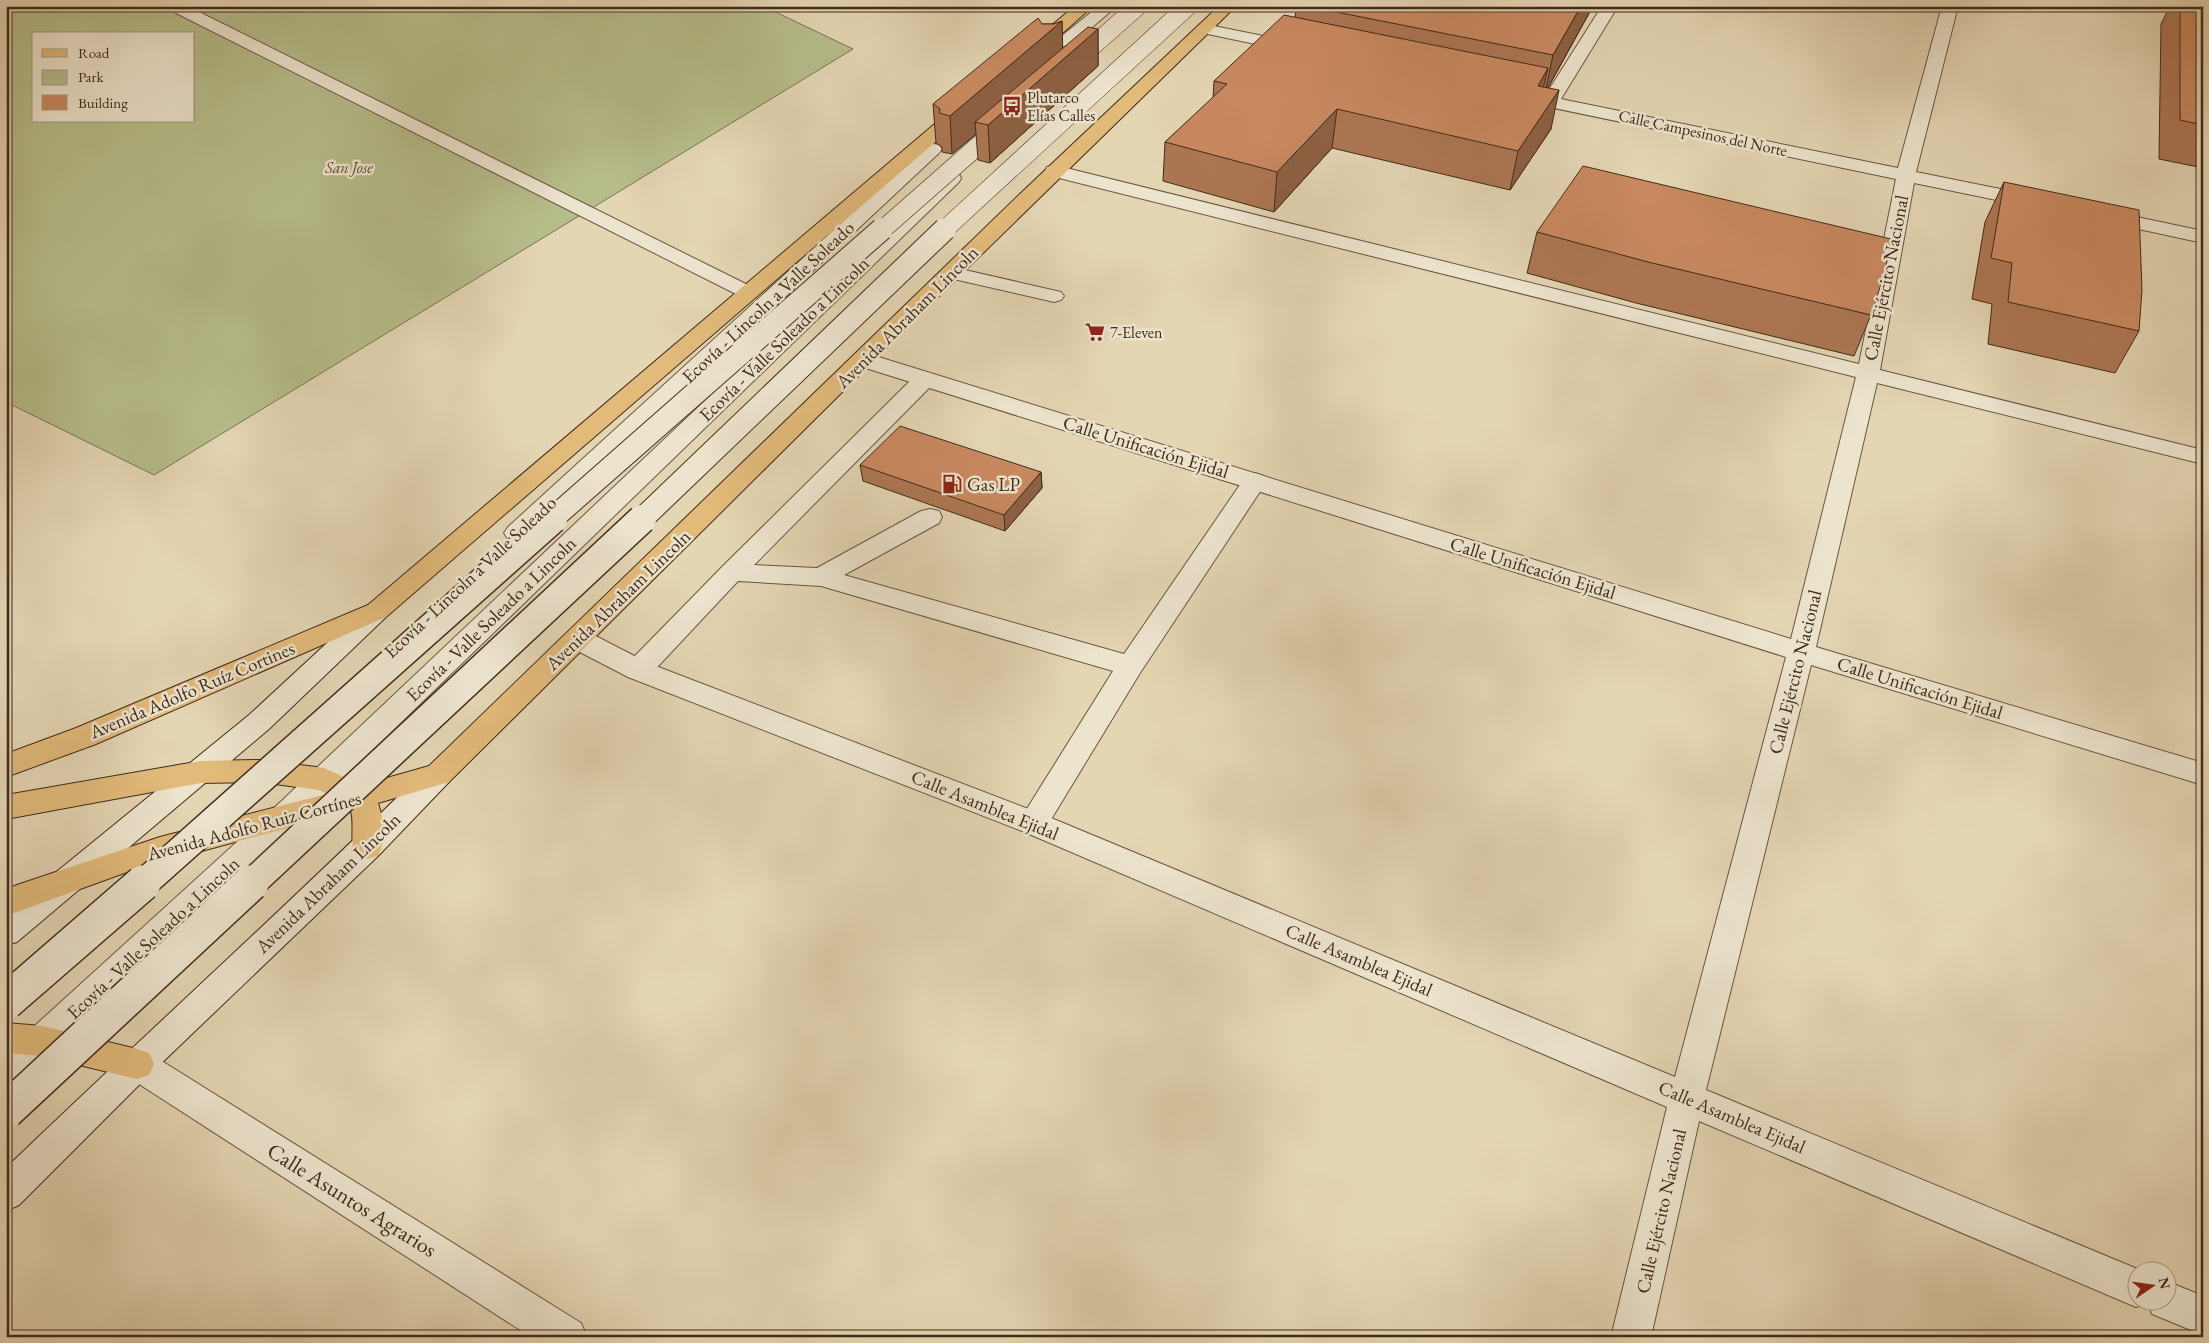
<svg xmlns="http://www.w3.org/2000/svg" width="2209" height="1343" font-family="'EB Garamond',serif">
  <rect width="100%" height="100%" fill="#e4d5b3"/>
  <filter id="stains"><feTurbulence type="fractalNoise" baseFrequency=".004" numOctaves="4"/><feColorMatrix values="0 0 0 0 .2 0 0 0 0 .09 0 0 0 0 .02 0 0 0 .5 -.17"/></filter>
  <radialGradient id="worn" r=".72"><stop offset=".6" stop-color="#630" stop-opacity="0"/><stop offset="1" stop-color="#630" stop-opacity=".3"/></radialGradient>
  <path fill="#b6bd8b" stroke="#7b7453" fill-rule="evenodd" d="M 6,6 L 763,6 L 853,49 L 154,475 L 6,402 ZM 34,34 L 194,34 L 194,121 L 34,121 Z"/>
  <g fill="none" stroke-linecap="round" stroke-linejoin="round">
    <defs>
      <g id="service">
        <polygon points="177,6 193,6 191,8 754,288 757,292 754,296 747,298 740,296 176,13 174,10"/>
        <polygon points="1099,6 1117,6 1055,59 1043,59 1041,55 1043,51"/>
        <polygon points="933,144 939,145 942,149 939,153 526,539 517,541 508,539 504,533 508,527 927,145"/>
        <polygon points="952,172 959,174 961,178 959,182 294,826 18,1085 6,1090 6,1052 272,810 945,174"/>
        <polygon points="952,267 1061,292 1064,296 1061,300 1054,302 945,277 942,273 945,269"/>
        <polygon points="924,373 932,375 935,380 932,385 754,565 817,568 921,511 930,509 939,511 942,517 939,523 844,575 1124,654 1246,476 1255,473 1264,476 1267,481 1140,673 1044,831 1033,835 1022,831 1018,823 1113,671 821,586 738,581 648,677 638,680 628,677 624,670 628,663 723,566 916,375"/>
      </g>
      <g id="minor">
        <polygon points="1602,6 1618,6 1561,99 1898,168 1942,6 1958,6 1916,172 2035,196 2042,198 2045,202 2042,206 2035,208 1914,183 1880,370 2203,450 2203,464 1877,383 1816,647 2203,763 2203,785 1811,665 1706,1090 2140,1270 2136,1270 2136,1300 2166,1300 2166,1281 2203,1296 2203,1335 2152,1314 2148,1302 2136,1307 1699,1121 1651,1337 1611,1337 1667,1107 1022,831 628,677 568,646 565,639 568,632 578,630 588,632 648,663 1044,815 1675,1077 1786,657 856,365 853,360 856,355 864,353 872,355 1791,639 1856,377 1047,175 1045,171 1047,167 1054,165 1859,364 1896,179 1515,100 1512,96 1515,92 1521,91 1545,96"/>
        <polygon points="1204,24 1293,42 1299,44 1301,47 1299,50 1293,52 1198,32 1196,29 1198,26"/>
        <polygon points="2104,210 2203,231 2203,243 2097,220 2094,216 2097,212"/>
        <polygon points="137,1049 149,1053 581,1323 587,1337 531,1337 125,1075 120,1064 125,1053"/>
      </g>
      <g id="secondary">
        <polygon points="377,602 386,605 390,611 386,617 269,729 17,942 6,945 6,913 249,715 368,605"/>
        <path d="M 439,763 L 449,766 L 454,774 L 449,782 L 378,856 L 149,1075 L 19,1205 L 6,1211 L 6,1168 C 146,1033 291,903 429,766 Z"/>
      </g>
      <g id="primary">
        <polygon points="1075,6 1093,6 1040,53 1028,53 1026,49 1028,45"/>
        <path d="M 1219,6 L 1236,6 L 938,297 L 449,782 L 378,803 C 384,821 387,839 378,856 L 367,859 L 356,856 C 349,841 355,826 351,811 L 138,868 L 6,916 L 6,889 L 17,885 L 160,837 L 327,794 L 319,790 L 260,782 L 201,783 L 6,819 L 6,795 L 201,761 L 260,760 L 324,768 L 362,785 L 429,766 L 1022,192 Z"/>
        <polygon points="963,104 969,105 972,109 969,113 386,617 96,744 6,777 6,754 76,728 368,605 957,105"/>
        <polygon points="6,1023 42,1026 137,1049 149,1053 154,1064 149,1075 137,1079 42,1056 6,1053"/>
      </g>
    </defs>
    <use href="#service" stroke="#695641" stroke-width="2"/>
    <use href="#minor" stroke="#695641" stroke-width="2"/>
    <use href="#secondary" stroke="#402b1b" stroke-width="2"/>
    <use href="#primary" stroke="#402b1b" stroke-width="2"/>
    <use href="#service" fill="#ede4ce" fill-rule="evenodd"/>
    <use href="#minor" fill="#ede4ce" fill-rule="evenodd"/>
    <use href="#secondary" fill="#ede4ce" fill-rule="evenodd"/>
    <use href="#primary" fill="#e2ba7a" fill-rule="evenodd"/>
    <defs>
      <g id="secondary-bridge-far3">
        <polyline points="1070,66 1138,6"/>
        <polyline points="881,231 1005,122"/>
        <polyline points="943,231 1188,6"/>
      </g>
      <g id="secondary-bridge-far2">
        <polyline points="551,520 882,229"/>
        <polyline points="641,520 945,229"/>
      </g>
      <g id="secondary-bridge-far1">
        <polyline points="142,885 553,519"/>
        <polyline points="250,885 642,519"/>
      </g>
      <g id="secondary-bridge">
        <polyline points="6,1002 143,883"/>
        <polyline points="6,1111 251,883"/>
      </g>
    </defs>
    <use href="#secondary-bridge-far3" stroke="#402b1b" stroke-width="19" stroke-linecap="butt"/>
    <use href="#secondary-bridge-far2" stroke="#402b1b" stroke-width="24" stroke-linecap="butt"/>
    <use href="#secondary-bridge-far1" stroke="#402b1b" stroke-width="31" stroke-linecap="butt"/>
    <use href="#secondary-bridge" stroke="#402b1b" stroke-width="38" stroke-linecap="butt"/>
    <use href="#secondary-bridge-far3" stroke="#ede4ce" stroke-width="18"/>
    <use href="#secondary-bridge-far2" stroke="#ede4ce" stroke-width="22"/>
    <use href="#secondary-bridge-far1" stroke="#ede4ce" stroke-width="28"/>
    <use href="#secondary-bridge" stroke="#ede4ce" stroke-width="35"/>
  </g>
  <g fill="#ad7653" stroke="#402b1b">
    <polygon points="1296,6 1593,6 1548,88 1551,129 1510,190 1332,148 1274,212 1163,181 1165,142 1213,98 1214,81 1295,18"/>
    <polygon points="2170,6 2203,6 2203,168 2159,159 2161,24"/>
    <polygon points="1062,21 1062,48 1098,29 1098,66 990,163 978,160 976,134 952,154 942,152 942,147 936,143 933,104 1042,24 1054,24"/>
    <polygon points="2004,182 2139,331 2115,373 1988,344 1992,304 1972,299 1985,222"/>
    <polygon points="1537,232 1871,315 1854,356 1636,303 1527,273"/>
    <polygon points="860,465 1041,472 1042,488 1005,531 863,481"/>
  </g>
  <g fill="#8d6043" stroke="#402b1b">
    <polygon points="1581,6 1593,6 1545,93 1553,55"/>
    <polygon points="1062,21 1063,58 975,122 976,134 952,154 950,116"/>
    <polygon points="1098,29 1098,66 990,163 988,125"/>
    <polygon points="1548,68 1539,106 1538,86"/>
    <polygon points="1559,90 1551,129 1510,190 1518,151"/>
    <polygon points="1337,109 1332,148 1274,212 1277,172"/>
    <polygon points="1041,472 1042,488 1005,531 1004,515"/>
  </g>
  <g fill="#c98960" stroke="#402b1b">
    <polygon points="1306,6 1581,6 1553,55"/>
    <polygon points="2180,6 2203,6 2203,125 2180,120"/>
    <polygon points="1284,15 1548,68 1538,86 1559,90 1518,151 1337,109 1277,172 1165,142 1227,84 1214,81"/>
    <polygon points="1038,18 1042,24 1054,24 1062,21 950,116 939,113 940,109 933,104"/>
    <polygon points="1088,27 1098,29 988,125 975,122"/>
    <polygon points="1583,166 1891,239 1885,272 1871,315 1648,262 1537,232"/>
    <polygon points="2004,182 2139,210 2142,290 2139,331 2008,302 2012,263 1991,258"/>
    <polygon points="900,426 1041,472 1004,515 860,465"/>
  </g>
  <defs>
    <symbol id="bus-bare" viewBox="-9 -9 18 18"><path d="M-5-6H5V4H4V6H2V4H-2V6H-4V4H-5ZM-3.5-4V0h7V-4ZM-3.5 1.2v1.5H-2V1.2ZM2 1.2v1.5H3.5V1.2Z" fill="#8f2418" stroke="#ede4ce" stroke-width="2.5" paint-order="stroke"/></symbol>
    <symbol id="supermarket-bare" viewBox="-9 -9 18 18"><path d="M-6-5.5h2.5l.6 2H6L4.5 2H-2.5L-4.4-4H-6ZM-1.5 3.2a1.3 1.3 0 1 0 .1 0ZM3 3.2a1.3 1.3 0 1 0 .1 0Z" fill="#8f2418" stroke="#ede4ce" stroke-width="2.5" paint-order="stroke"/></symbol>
    <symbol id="fuel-bare" viewBox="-9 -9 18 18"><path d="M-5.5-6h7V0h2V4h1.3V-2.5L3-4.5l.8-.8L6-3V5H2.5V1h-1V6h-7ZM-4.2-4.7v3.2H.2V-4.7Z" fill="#8f2418" stroke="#ede4ce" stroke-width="2.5" paint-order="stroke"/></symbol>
  </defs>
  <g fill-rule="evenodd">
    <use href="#bus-bare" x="998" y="92" width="28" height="28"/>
    <use href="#supermarket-bare" x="1081" y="318" width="28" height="28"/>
    <use href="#fuel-bare" x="938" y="470" width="28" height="28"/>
  </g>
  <g text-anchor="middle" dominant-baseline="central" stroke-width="5" stroke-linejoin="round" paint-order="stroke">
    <g font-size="16" fill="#402b1b" stroke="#ede4ce" text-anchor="start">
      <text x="1027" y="97">Plutarco<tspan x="1027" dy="18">Elías Calles</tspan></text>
      <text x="1110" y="332">7-Eleven</text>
    </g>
    <g font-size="16" fill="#402b1b" stroke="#ede4ce">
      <text transform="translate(1703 133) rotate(12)">Calle Campesinos del Norte</text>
    </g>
    <g font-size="16" font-style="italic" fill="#584831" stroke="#ede4ce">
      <text x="349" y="167">San Jose</text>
    </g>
    <g font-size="19" fill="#402b1b" stroke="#ede4ce">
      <text transform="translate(1886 278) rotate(-79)">Calle Ejército Nacional</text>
      <text transform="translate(768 302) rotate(-43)">Ecovía - Lincoln a Valle Soleado</text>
      <text transform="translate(907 317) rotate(-45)">Avenida Abraham Lincoln</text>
      <text transform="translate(784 339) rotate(-44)">Ecovía - Valle Soleado a Lincoln</text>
      <text transform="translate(1146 447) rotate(17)">Calle Unificación Ejidal</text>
      <text transform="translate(1533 568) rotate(17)">Calle Unificación Ejidal</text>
      <text transform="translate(470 577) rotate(-43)">Ecovía - Lincoln a Valle Soleado</text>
      <text transform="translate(618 600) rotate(-44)">Avenida Abraham Lincoln</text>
      <text transform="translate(491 619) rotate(-44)">Ecovía - Valle Soleado a Lincoln</text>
      <text transform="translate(1795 672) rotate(-76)">Calle Ejército Nacional</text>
      <text transform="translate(1920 688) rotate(17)">Calle Unificación Ejidal</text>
      <text transform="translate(192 690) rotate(-23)">Avenida Adolfo Ruíz Cortines</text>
      <text transform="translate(985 805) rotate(22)">Calle Asamblea Ejidal</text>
      <text transform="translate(254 826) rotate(-15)">Avenida Adolfo Ruiz Cortínes</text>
      <text transform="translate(328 883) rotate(-44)">Avenida Abraham Lincoln</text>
      <text transform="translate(153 938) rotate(-43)">Ecovía - Valle Soleado a Lincoln</text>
      <text transform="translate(1359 960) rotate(23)">Calle Asamblea Ejidal</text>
      <text transform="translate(1732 1117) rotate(23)">Calle Asamblea Ejidal</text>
      <text transform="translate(1661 1211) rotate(-77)">Calle Ejército Nacional</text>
    </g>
    <g font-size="19" fill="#402b1b" stroke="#ede4ce" text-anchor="start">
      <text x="967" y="484">Gas LP</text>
    </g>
    <g font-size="22" fill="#402b1b" stroke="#ede4ce">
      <text transform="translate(352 1200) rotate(32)">Calle Asuntos Agrarios</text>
    </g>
  </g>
  <rect width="2209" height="1343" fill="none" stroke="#e4d5b3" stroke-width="25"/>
  <rect x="8" y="8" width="2194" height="1328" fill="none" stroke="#402b1b" stroke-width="2.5"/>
  <rect x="12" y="12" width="2184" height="1318" fill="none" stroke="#402b1b"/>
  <rect x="32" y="32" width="162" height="90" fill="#ede4ce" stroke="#a89a86"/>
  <rect x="42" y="49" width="25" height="8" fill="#e2ba7a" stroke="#a89a86"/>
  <text x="78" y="58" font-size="15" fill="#402b1b">Road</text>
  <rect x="42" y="70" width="25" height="15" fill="#b6bd8b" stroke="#a89a86"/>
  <text x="78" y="82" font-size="15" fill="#402b1b">Park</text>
  <rect x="42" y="95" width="25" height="15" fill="#c98960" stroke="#a89a86"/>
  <text x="78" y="108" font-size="15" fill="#402b1b">Building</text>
  <g transform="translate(2152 1286) rotate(77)"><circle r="24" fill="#ede4ce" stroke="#a89a86"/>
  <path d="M0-4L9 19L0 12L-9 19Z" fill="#8f2418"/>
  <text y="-8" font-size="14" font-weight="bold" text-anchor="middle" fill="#402b1b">N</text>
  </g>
  <rect width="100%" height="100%" filter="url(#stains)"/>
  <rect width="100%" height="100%" fill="url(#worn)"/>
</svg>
